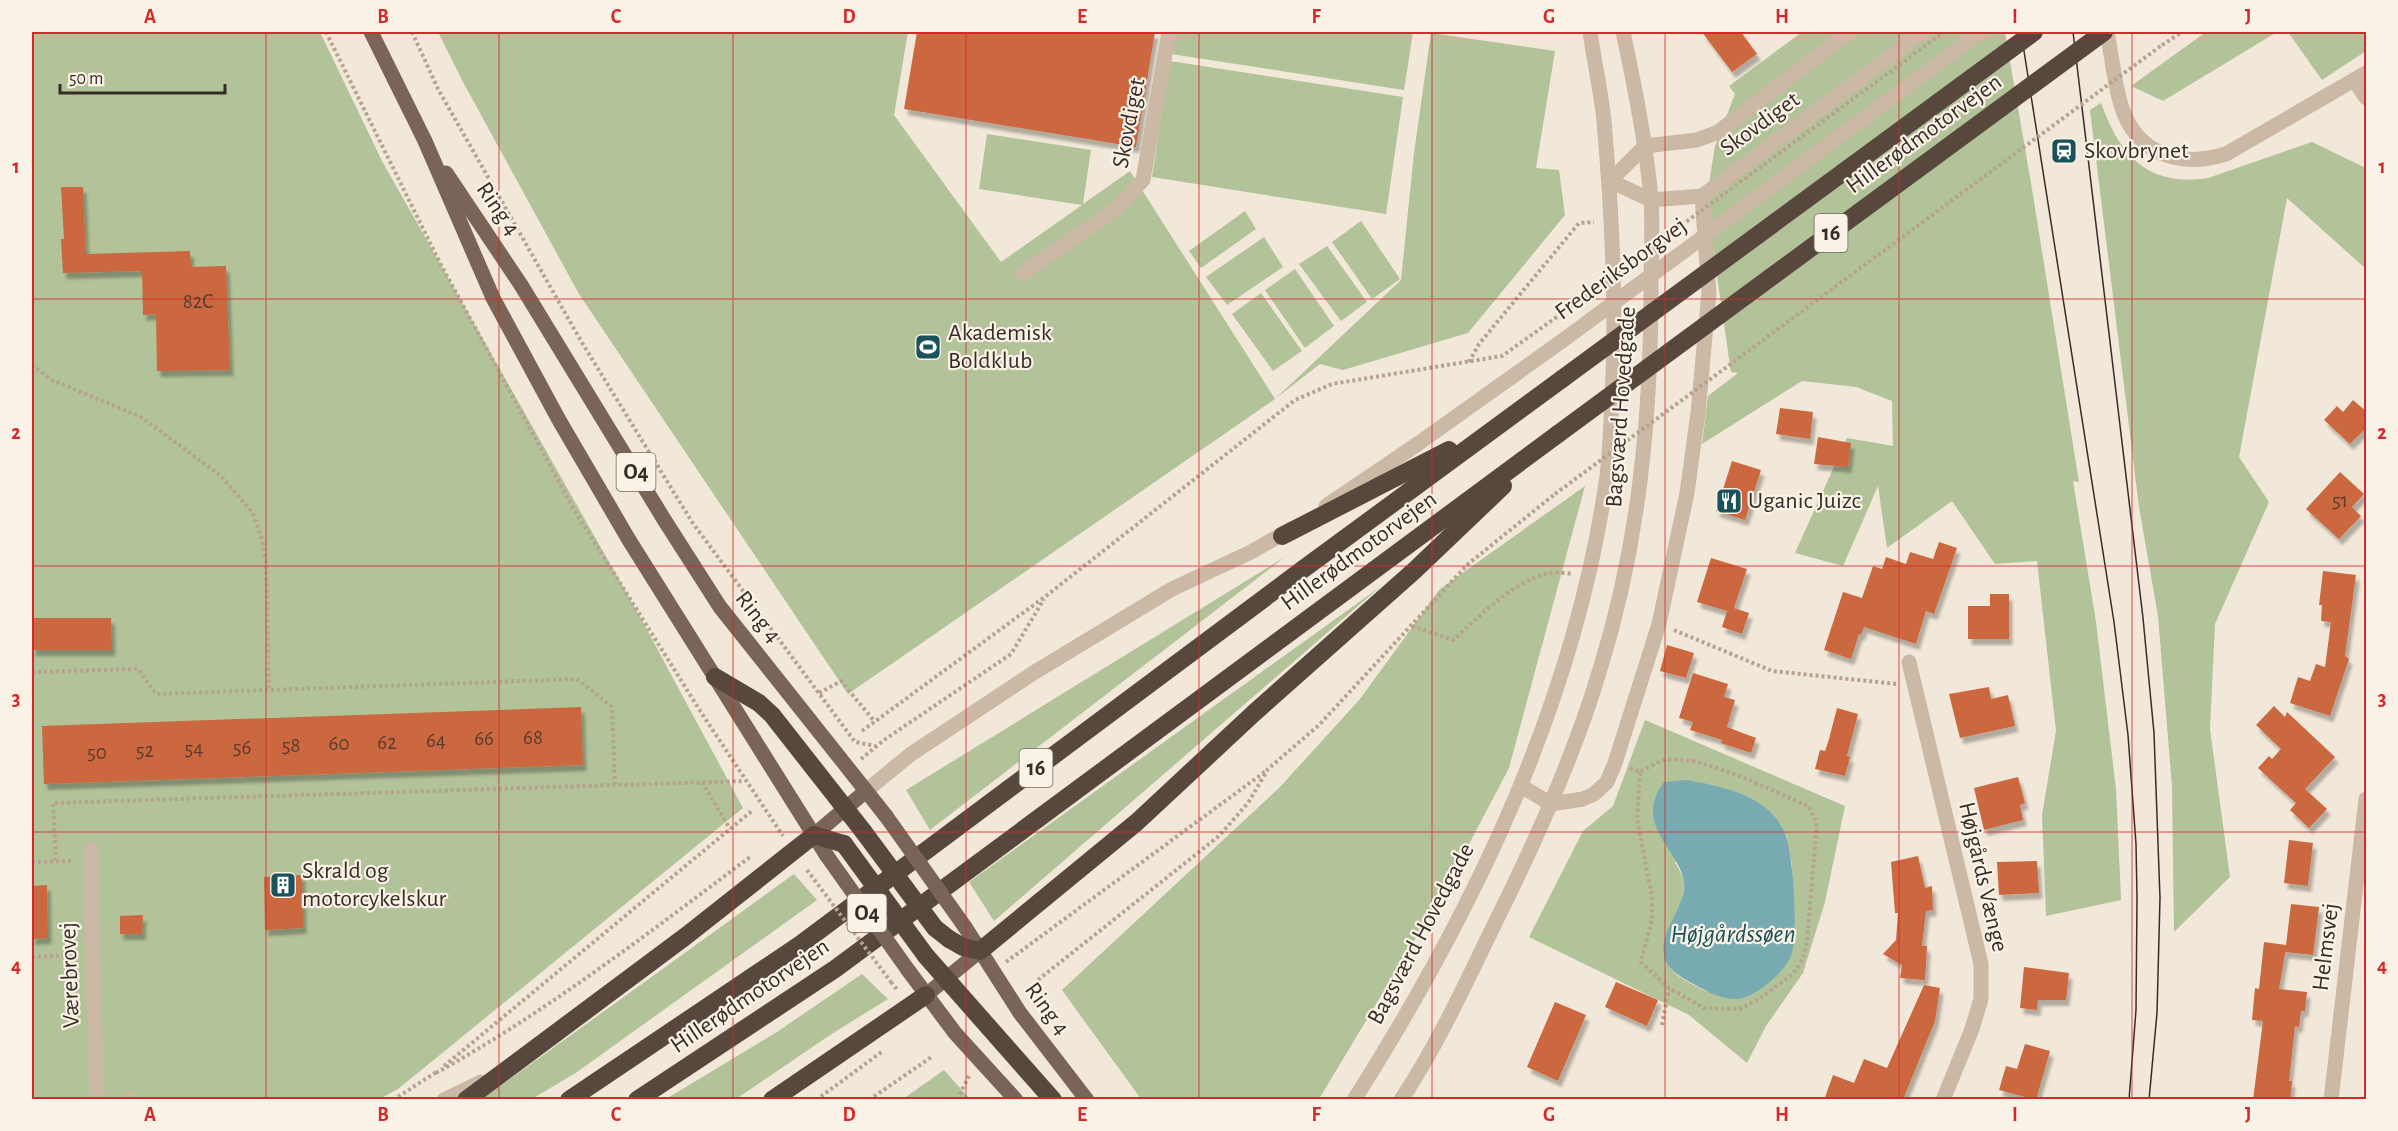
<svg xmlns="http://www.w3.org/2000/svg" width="2398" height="1131" font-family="'Alegreya Sans',sans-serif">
  <defs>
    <filter id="shadow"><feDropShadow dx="3.5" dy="6" stdDeviation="1.5" flood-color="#0004"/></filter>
  </defs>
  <rect width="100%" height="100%" fill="#f2e8d9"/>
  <g fill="#b2c299" fill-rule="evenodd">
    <polygon points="32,32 320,32 382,161 639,615 743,808 398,1089 380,1099 32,1099"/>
    <polygon points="438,32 908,32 894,115 1001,262 1082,205 979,189 987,134 1091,150 1083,204 1130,171 1275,399 1401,280 1414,153 1431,33 1555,51 1536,168 1559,170 1565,215 1468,333 1343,370 1320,364 1275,399 848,694 579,294 463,82"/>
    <polygon points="1175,32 1413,32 1404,90 1171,54"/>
    <polygon points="1802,32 2005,32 2032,189 2079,482 2073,481 2096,622 2116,789 2121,900 2046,916 2042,815 2056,731 2037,561 1995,564 1952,501 1887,548 1878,486 1843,566 1795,553 1847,438 1893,446 1892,401 1856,387 1802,381 1702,444 1708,396 1738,373 1731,372 1706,202 1715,146 1735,94 1729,86"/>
    <polygon points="2206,32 2277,32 2163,101 2131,86"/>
    <polygon points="2288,32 2366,32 2366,51 2322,80"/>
    <polygon points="1170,61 1403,97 1386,214 1152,177"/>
    <path d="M 2101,103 C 2120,156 2148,187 2208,178 L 2312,142 L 2366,168 L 2366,269 L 2287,198 L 2239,457 L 2269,502 L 2215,624 L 2210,729 L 2230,877 L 2174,932 L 2172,787 L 2158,616 L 2139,507 L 2090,110 Z"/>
    <polygon points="1245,211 1256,229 1201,268 1189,251"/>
    <polygon points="1361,221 1400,279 1372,299 1332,242"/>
    <polygon points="1264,237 1283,267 1227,305 1206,277"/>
    <polygon points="1327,246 1367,302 1341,321 1299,264"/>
    <polygon points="1295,269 1334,326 1305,348 1265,290"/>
    <polygon points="1261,293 1302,351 1273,371 1232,314"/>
    <polygon points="1585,486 1509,768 1447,886 1319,1099 1141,1099 1062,990 1280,787 1360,699 1440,589"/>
    <polygon points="1285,557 930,830 906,790"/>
    <polygon points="1380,587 994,921 969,882"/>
    <path d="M 1645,720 L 1845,806 L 1825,902 L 1803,973 L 1766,1026 L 1747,1063 L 1689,1015 L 1529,937 L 1583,831 L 1613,806 ZM 1786,835 L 1792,864 L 1793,939 L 1705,991 C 1693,984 1674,977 1668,964 C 1656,937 1683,914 1684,888 C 1685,878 1679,870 1675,862 Z"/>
    <polygon points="794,874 817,900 577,1072 532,1099 481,1100"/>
    <polygon points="862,974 888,999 830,1035 736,1099 666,1099 777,1032"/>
    <polygon points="944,1070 970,1099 903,1099"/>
  </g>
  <path fill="#77abb1" d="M 1686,780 C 1714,785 1753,792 1773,815 C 1778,820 1783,828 1785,834 C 1794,854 1798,937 1791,956 C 1784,973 1754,999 1735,999 C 1722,999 1708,992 1697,986 C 1685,979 1667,971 1664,956 C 1660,934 1680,912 1684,891 C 1689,854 1629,828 1664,782 Z"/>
  <g fill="#cb683f" filter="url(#shadow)">
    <polygon points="917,32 1155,32 1136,147 904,109"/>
    <polygon points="1702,32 1741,32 1757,54 1732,72"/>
    <polygon points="61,187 83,187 86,254 190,251 191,267 226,266 230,370 157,371 156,314 143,315 142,271 63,273 61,239 64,239"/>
    <polygon points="2353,400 2367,412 2367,427 2350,444 2324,420 2337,406 2343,412"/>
    <polygon points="1780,408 1813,412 1810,439 1776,434"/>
    <polygon points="1818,437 1851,443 1848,467 1814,464"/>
    <polygon points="1732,461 1761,470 1745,520 1716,511"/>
    <polygon points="2340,472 2364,494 2352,507 2361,516 2339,539 2306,509"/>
    <polygon points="1939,542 1957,548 1934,614 1926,611 1916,644 1864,627 1861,635 1859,634 1851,659 1824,650 1843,592 1862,598 1873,566 1882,569 1886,557 1906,564 1910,552 1933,559"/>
    <polygon points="1711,558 1747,569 1734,608 1749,613 1742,634 1722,627 1727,611 1697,602"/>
    <polygon points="2323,571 2356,575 2345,656 2349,659 2330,716 2290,703 2298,677 2310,681 2316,664 2325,667 2331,622 2321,621 2322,605 2319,605"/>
    <polygon points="1990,594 2009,594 2009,639 1968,639 1968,606 1990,606"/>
    <polygon points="32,618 111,618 112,650 32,650"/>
    <polygon points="1667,645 1694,653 1686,678 1660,671"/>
    <polygon points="1693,673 1728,684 1724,697 1735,700 1727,727 1756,738 1751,753 1721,743 1722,740 1690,730 1693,722 1679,718"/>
    <polygon points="1989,687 1991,699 2008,695 2015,726 1960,738 1949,694"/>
    <polygon points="2274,706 2285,717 2287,712 2335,757 2305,789 2327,809 2309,828 2290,810 2296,803 2258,768 2269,756 2272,759 2281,749 2256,725"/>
    <polygon points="581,707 583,765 44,784 42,726"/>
    <polygon points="1837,708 1858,714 1847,756 1850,757 1845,776 1815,769 1820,750 1825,751 1829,739"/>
    <polygon points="2018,777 2025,803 2020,805 2023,820 1984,830 1974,788"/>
    <polygon points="2289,840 2313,843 2308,886 2284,883"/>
    <polygon points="1918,856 1925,888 1932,886 1933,910 1926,911 1922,946 1927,946 1925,980 1900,978 1902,965 1883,954 1896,940 1898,913 1895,913 1891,862"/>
    <polygon points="2037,861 2039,893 1999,895 1997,862"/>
    <polygon points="302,875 303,928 265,930 264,877"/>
    <polygon points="47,885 48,938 32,939 32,886"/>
    <polygon points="2291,904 2319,907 2313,955 2285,952 2286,948 2279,989 2307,992 2305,1011 2301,1011 2299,1027 2295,1026 2289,1081 2292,1081 2290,1100 2253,1100 2263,1021 2252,1020 2255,988 2259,989 2264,942 2286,945"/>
    <polygon points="143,915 142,934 120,934 120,916"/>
    <polygon points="2024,967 2069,973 2066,1000 2038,1000 2037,1010 2020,1008"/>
    <polygon points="1616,982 1658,1000 1647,1026 1605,1007"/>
    <polygon points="1924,985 1940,988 1935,1021 1903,1100 1824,1100 1833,1075 1854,1083 1864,1059 1887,1068"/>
    <polygon points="1555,1002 1586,1015 1558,1081 1527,1067"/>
    <polygon points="2025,1044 2050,1051 2036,1100 1999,1090 2006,1066 2017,1069"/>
  </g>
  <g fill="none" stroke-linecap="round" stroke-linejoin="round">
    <g stroke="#b7a28f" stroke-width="4" stroke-dasharray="3 3" stroke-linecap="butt">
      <polyline points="326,32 440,263 573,508 704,717 783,836"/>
      <polyline points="412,32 438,89 581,341 692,522 855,742 876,746"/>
      <polyline points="2162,45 2182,32"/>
      <polyline points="1469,362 1479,344 1579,223 1594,222"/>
      <polyline points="32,365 52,380 141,417 221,476 252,512 262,539 266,563 269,689"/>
      <path d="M 1412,626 L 1453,640 C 1479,617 1517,577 1553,573 C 1559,572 1566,573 1572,574"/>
      <polyline points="1674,630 1772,671 1897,684"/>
      <polyline points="32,672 138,669 156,694 577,679 612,707 615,784"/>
      <polyline points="819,693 841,681 875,722"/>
      <polyline points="862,731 1046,596 1295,400 1332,384 1502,356 1561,314"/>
      <polyline points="861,759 884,740 1011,654 1044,599"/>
      <path d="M 1630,768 L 1640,772 C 1647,768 1656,762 1665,760 C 1702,754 1772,791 1808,806 L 1817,822 L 1807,941 L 1803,959 L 1793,974 L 1762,997 L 1740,1009 L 1704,1008 L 1669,988 L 1641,962 L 1652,919 L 1652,897 L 1637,819 L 1640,772"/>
      <polyline points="702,782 730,829"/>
      <polyline points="56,861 53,803 744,781"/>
      <polyline points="32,862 73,861"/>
      <polyline points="32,957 77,955"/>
      <polyline points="1006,962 1266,771"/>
      <polyline points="1038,980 1219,836 1248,803 1268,769 1319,725 1468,564 1555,494"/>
      <polyline points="891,982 898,991"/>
      <polyline points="1662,1025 1669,988"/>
      <polyline points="444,1066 753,810"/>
      <path d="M 436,1073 C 545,1013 650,932 750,857"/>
      <polyline points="393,1100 438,1071"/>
      <polyline points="816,1100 883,1051"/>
      <polyline points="869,1100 933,1056"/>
      <polyline points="957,1100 969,1076"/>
    </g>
    <g stroke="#cbb8a5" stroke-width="15">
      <polyline points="1850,32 1718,132 1697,140 1645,146 1610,181 1651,200 1702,196 1923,32"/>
      <path d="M 2107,32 C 2112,56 2114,82 2121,105 C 2136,155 2181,168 2226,154 L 2366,73"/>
      <polyline points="2355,81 2366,98"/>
      <polyline points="1023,273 1116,209 1143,180 1169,32"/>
      <polyline points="1326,506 1419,443 1562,341"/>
      <polyline points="1909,662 1981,964 1981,999 1972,1029 1943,1100"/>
      <polyline points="1521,786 1551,804 1583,799 1594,794 1607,782 1615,763 1659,624 1687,493 1698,413 1709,292 1702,196"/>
      <polyline points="866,791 911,754 1035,672 1172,589 1251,552 1291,529"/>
      <polyline points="91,849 91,908 97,1100"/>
      <polyline points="129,1100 129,1099"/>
      <polyline points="444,1100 481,1082"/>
      <path d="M 1354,1100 C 1475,909 1575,702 1607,476 C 1610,450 1611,423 1612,397 C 1617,305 1612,213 1604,121 C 1601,91 1594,61 1590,32"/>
      <path d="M 1401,1100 C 1438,1044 1467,981 1496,921 C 1537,839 1575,754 1601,666 C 1639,543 1651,416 1651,288 C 1651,258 1653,228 1651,198 C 1646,142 1635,87 1623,32"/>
      <polyline points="2331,1100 2366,799"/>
    </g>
    <g stroke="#796457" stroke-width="15">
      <polyline points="371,32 425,141 493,298 559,420 629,540 827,856"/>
      <polyline points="446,173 521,285 665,521 720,607 886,816"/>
      <polyline points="814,835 866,791"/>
      <polyline points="965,927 1020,1013 1087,1100"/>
      <polyline points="908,970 955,1033 1016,1100"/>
      <polyline points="926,995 980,951"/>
    </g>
    <g stroke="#58473d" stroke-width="18">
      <polyline points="1282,536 1449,450"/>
      <polyline points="715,677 759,703 772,715 863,831"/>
      <polyline points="949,939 963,947 980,951 1137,822 1254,713 1415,570 1503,486"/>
      <polyline points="926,956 1053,1100"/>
      <polyline points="466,1100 686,936 814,835 844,844"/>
      <polyline points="569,1100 801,944 1302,570 1562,379"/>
      <polyline points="637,1100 835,969 1558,434"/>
      <polyline points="772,1100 926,995"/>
    </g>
    <g stroke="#362c27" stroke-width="1.5">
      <polyline points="2021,32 2114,622 2128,735 2136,844 2137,898 2136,1010 2129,1100"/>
      <polyline points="2073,32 2143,618 2154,733 2160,898 2157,1013 2149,1100"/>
    </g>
    <g stroke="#b7a28f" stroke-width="4" stroke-dasharray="3 3" stroke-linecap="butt">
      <polyline points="1561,314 1944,32"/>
      <polyline points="1555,494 2162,45"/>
      <polyline points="807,870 891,982"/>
    </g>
    <polyline stroke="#cbb8a5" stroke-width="15" points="1562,341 1981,32"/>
    <g stroke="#796457" stroke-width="15">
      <polyline points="886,816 965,927"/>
      <polyline points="827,856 908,970"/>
    </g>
    <g stroke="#58473d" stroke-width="18">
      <polyline points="1562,379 2034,32"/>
      <polyline points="1558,434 2104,32"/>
      <polyline points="863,831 935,928 949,939"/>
      <polyline points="844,844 926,956"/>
    </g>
  </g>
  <path fill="none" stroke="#d62828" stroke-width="1.5" stroke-opacity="0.55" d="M 266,32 L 266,1100M 499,32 L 499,1100M 733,32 L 733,1100M 966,32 L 966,1100M 1199,32 L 1199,1100M 1432,32 L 1432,1100M 1665,32 L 1665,1100M 1899,32 L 1899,1100M 2132,32 L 2132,1100M 32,299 L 2366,299M 32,566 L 2366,566M 32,832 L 2366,832"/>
  <defs>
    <symbol id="station-square" viewBox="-11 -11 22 22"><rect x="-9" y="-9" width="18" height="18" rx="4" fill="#1a5259" stroke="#faf2e6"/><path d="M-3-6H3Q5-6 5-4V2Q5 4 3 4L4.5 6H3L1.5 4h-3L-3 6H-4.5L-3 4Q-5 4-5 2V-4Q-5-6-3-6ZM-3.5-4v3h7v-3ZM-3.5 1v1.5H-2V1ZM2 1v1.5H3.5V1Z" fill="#fff"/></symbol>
    <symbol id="stadium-square" viewBox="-11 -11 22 22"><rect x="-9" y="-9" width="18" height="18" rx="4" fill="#1a5259" stroke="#faf2e6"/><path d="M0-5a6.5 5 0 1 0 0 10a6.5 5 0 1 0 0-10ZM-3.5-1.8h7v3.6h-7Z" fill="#fff"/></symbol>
    <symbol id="restaurant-square" viewBox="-11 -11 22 22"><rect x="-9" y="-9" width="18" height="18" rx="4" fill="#1a5259" stroke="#faf2e6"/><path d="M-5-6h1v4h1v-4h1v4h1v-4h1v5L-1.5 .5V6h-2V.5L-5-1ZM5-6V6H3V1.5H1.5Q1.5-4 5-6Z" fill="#fff"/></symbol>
    <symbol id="building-square" viewBox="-11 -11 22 22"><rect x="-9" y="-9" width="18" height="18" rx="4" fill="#1a5259" stroke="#faf2e6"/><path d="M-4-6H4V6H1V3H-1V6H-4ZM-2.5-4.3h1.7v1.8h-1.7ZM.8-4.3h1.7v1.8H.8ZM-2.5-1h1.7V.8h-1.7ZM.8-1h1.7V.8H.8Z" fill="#fff"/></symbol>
  </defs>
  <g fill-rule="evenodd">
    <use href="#station-square" x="2049" y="136" width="30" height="30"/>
    <use href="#stadium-square" x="913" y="332" width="30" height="30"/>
    <use href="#restaurant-square" x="1714" y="486" width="30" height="30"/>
    <use href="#building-square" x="268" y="870" width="30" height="30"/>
  </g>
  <g text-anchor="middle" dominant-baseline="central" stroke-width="4.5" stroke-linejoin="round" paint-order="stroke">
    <g font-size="21" fill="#5b3b2d">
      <text x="198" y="301">82C</text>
      <text x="2340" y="500">51</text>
      <text x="533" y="737">68</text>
      <text x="484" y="738">66</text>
      <text x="436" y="740">64</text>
      <text x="387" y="742">62</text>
      <text x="339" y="743">60</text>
      <text x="291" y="745">58</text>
      <text x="242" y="747">56</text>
      <text x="194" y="748">54</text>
      <text x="145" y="750">52</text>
      <text x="97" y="752">50</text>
    </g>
    <g fill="#faf2e6" stroke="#716760" stroke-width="1.5">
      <rect x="1814.5" y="214" width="33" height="38" rx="4.5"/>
      <rect x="616.5" y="453" width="39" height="38" rx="4.5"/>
      <rect x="1019.5" y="749" width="33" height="38" rx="4.5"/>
      <rect x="847.5" y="894" width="39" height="38" rx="4.5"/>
    </g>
    <g font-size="22" font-weight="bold" fill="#362c27">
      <text x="1831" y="233">16</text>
      <text x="636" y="472">O4</text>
      <text x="1036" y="768">16</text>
      <text x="867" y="913">O4</text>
    </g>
    <g font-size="24" fill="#362c27" stroke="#faf2e6">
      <text transform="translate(1129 123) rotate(-79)">Skovdiget</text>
      <text transform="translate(1760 124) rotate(-36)">Skovdiget</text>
      <text transform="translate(1924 134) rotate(-36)">Hillerødmotorvejen</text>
      <text transform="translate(498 209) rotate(56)">Ring 4</text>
      <text transform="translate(1621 269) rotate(-36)">Frederiksborgvej</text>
      <text transform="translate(1621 407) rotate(-86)">Bagsværd Hovedgade</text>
      <text transform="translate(1359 551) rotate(-36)">Hillerødmotorvejen</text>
      <text transform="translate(758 617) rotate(52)">Ring 4</text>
      <text transform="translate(1983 877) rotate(77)">Højgårds Vænge</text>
      <text transform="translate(1421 934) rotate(-62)">Bagsværd Hovedgade</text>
      <text transform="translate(2326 947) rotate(-83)">Helmsvej</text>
      <text transform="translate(70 975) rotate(-92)">Værebrovej</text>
      <text transform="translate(750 996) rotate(-34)">Hillerødmotorvejen</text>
      <text transform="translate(1047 1009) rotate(54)">Ring 4</text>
    </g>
    <g font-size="24" fill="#362c27" stroke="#faf2e6" text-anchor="start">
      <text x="2084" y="151">Skovbrynet</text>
      <text x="948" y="333">Akademisk<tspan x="948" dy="28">Boldklub</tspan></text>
      <text x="1748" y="501">Uganic Juizc</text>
      <text x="302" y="871">Skrald og<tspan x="302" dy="28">motorcykelskur</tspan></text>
    </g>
    <g font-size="26" font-style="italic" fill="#1a5259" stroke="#faf2e6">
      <text x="1733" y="934">Højgårdssøen</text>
    </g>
  </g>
  <rect width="2398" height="1131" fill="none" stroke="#faf2e6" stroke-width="66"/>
  <path d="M60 84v9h165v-9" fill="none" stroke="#362c27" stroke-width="3"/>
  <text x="69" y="84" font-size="18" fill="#362c27" stroke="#faf2e6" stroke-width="4.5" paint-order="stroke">50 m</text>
  <rect x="33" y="33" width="2332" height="1065" fill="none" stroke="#d62828" stroke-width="2"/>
  <g font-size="20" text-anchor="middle" font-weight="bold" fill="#d62828">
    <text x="150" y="23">A</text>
    <text x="383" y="23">B</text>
    <text x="616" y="23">C</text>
    <text x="849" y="23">D</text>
    <text x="1082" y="23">E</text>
    <text x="1316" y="23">F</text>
    <text x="1549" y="23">G</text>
    <text x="1782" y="23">H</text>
    <text x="2015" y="23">I</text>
    <text x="2248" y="23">J</text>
    <text x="16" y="173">1</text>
    <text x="2382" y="173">1</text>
    <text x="16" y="439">2</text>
    <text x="2382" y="439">2</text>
    <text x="16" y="705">3</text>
    <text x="2382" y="705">3</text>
    <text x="16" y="972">4</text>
    <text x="2382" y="972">4</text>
    <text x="150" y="1121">A</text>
    <text x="383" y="1121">B</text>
    <text x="616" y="1121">C</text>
    <text x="849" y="1121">D</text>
    <text x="1082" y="1121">E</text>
    <text x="1316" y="1121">F</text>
    <text x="1549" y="1121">G</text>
    <text x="1782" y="1121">H</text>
    <text x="2015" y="1121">I</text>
    <text x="2248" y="1121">J</text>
  </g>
</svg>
